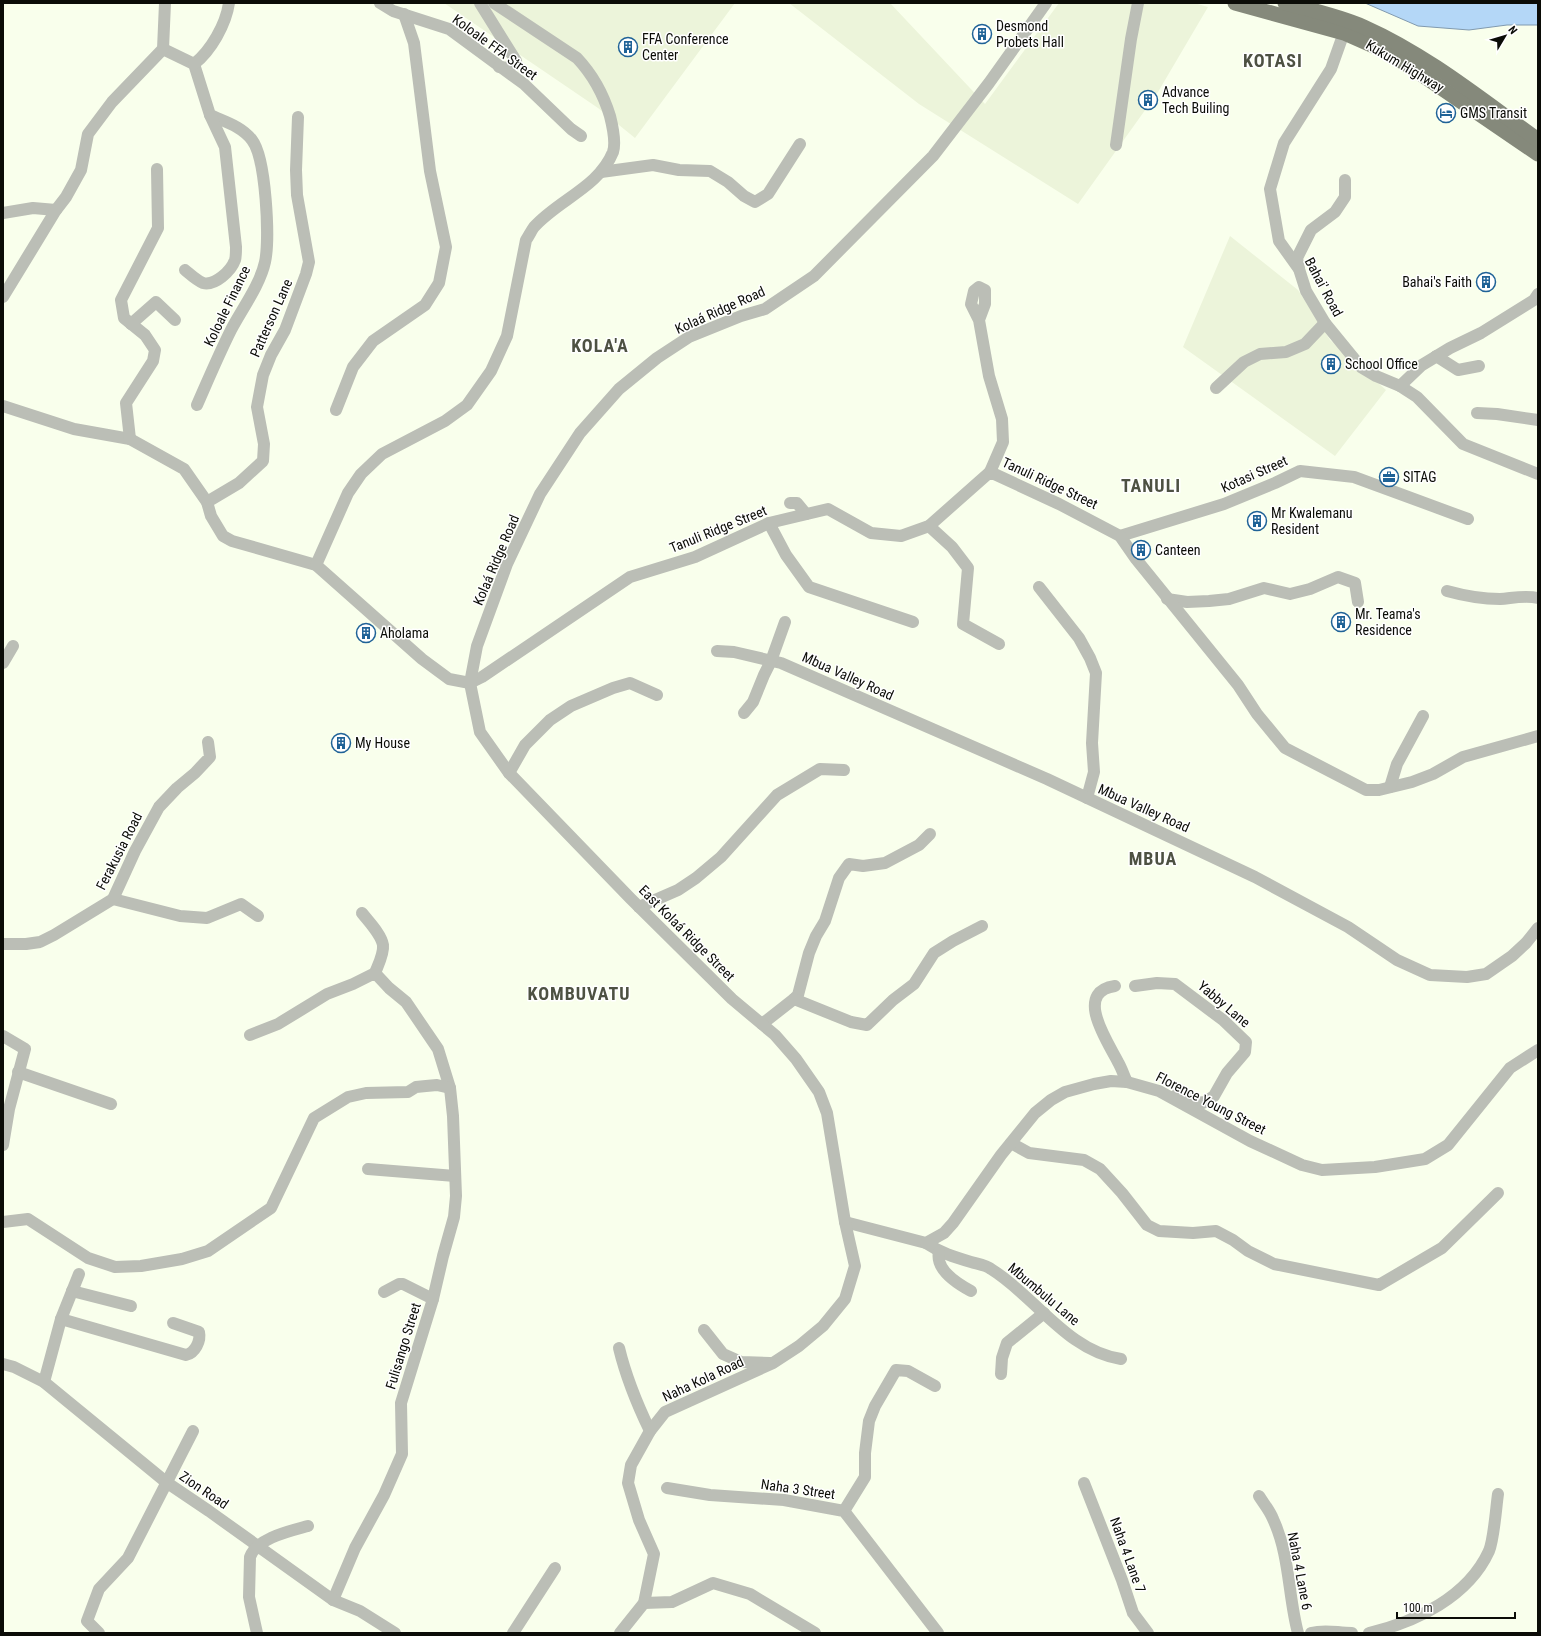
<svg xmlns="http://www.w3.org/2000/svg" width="1541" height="1636" font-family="'Roboto Condensed',sans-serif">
  <rect width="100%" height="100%" fill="#f9ffec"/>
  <g fill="#ecf4da">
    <polygon points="444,3 735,3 635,138 598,108"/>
    <polygon points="789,3 890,3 985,104 1059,3 1194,3 1208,7 1158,92 1078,204 919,104"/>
    <polygon points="1230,236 1298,290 1330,340 1386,390 1335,456 1183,347"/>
  </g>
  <polygon fill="#b4d7f7" stroke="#819aaf" points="1365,3 1538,3 1538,25 1507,25 1469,30 1418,26"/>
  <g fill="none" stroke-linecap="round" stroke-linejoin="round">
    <g stroke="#bbbeb6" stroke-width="12">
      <polyline points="380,3 393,11 449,29 524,84 571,129 581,136"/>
      <polyline points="480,3 516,61 509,68 499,67"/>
      <polyline points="1347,24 1331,69 1284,143 1270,189 1279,241 1299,269 1306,291 1325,323 1361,367 1376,376 1400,386 1417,397 1463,444 1538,474"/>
      <path d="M 163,49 L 194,64 L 210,115 C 225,122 241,126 252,140 C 266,158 270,239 265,262 C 260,285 242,309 231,330 C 219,354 208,380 197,405"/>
      <path d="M 194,64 C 211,51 226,24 229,3"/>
      <polyline points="1116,145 1131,39 1138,3"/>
      <polyline points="601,172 653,165 679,170 710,171 728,182 744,196 755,202 768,194 800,144"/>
      <polyline points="3,213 33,208 56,210"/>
      <polyline points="1299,269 1297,258 1311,230 1335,212 1345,197 1345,180"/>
      <path d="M 185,270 C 191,275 196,280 203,283 C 215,286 231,271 235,260 C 236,257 236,251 236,247 L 225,147 L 210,115"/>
      <polyline points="3,297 56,210 66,197 81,170 88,134 112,102 163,49 165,3"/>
      <polyline points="979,320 971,304 974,291 979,287 985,290 985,304 979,320 989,376 1002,419 1003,442 990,472"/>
      <polyline points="131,324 156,302 175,320"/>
      <polyline points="1436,356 1458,370 1479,366"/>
      <polyline points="1400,386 1422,365 1450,348 1481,333 1534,300 1538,294"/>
      <polyline points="1216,388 1244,362 1260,354 1286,352 1305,344 1325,323"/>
      <polyline points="3,406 74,429 130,439 184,469 207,502 211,516 223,536 232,541 316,565 422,659 449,679 470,683"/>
      <polyline points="336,410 353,367 373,341 425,305 439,283 446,247 430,171 414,43 404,14"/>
      <polyline points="1477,413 1497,414 1538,420"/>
      <polyline points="130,439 126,403 153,361 155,350 145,335 124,318 121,300 158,228 157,169"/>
      <polyline points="207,502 239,483 263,461 264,444 257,407 263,375 271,355 285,330 306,274 309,262 297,195 296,170 298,117"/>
      <polyline points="790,503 797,503 806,514"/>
      <polyline points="769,523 786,555 809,587 913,622"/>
      <polyline points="929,526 952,547 968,568 963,624 999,644"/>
      <polyline points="1120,536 1224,504 1275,483 1300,471 1354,477 1468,519"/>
      <path d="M 316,565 L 348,493 L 361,474 L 382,454 L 445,421 L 467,405 L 491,371 L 507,336 L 526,240 C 529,236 531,231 534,227 C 558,200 599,187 613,152 C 616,143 612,124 610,116 C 603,93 593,75 577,58 L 494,3"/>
      <polyline points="1039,587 1079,638 1090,658 1096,673 1092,743 1094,772 1087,798"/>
      <path d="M 1447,591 C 1465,596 1481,599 1500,599 C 1513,598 1525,595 1538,598"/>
      <polyline points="1167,599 1187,602 1209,601 1229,599 1264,588 1290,594 1310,589 1338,577 1355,583 1358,602"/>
      <polyline points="717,651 734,652 781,663 1047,779 1255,877 1348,927 1397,960 1430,975 1467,977 1486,974 1512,956 1526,943 1538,928"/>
      <polyline points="3,663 13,646"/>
      <polyline points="470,683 482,677 630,577 695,557 769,523 828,509 871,533 901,536 929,526 990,472 1059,504 1120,536 1136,559 1238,685 1257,714 1285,748 1366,790 1379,790 1412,782 1433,774 1463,757 1538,736"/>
      <polyline points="744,713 753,702 764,675 771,661 785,622"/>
      <polyline points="509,773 525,745 550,720 571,706 613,688 630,683 657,695"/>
      <polyline points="1390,787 1397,764 1423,716"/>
      <polyline points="113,899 180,916 207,918 241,904 258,916"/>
      <polyline points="639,907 678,890 696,878 721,857 777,795 820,769 844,770"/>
      <path d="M 362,913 C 369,922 381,934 383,945 C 384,954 378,965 375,973"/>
      <polyline points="3,944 26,944 40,942 54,935 113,899 135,851 159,807 177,788 195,773 210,757 208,742"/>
      <path d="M 1115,986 C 1073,992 1108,1042 1118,1062 C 1122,1069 1124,1076 1127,1082"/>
      <polyline points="1135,986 1157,983 1175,984 1223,1020 1246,1042 1245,1052 1227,1073 1214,1096 1203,1103 1176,1095"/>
      <polyline points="794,999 798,995 809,953 816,936 825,921 839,878 849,864 863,866 885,863 919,845 930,834"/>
      <polyline points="762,1024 794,999 851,1022 867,1025 893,1000 914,984 934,953 953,941 982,926"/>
      <polyline points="250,1035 278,1024 327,994 353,984 375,973 389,988 406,1002 438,1049 450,1088 453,1116 456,1196 454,1217 443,1256 433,1299 401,1403 402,1454 384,1495 355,1548 333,1600"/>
      <polyline points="3,1036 25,1049 9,1109 3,1145"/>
      <polyline points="18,1072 111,1104"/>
      <polyline points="1011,1143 1029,1153 1084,1160 1100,1169 1122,1193 1147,1225 1159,1231 1193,1233 1216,1231 1233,1240 1248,1251 1274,1264 1379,1285 1442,1248 1498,1193"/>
      <polyline points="368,1169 455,1176"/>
      <polyline points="3,1222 28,1219 88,1258 115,1267 141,1266 182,1259 208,1251 271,1208 314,1118 348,1097 366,1093 408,1092 416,1087 426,1086 437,1085 450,1088"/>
      <polyline points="845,1222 926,1243 944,1233 953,1223 1001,1155 1035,1113 1051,1100 1065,1092 1094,1084 1111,1081 1127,1082 1159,1091 1250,1141 1302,1165 1322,1170 1375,1167 1425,1159 1448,1145 1510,1068 1538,1050"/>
      <path d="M 926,1243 C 941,1253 954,1257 971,1262 C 978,1264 986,1265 991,1269 C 1035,1296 1067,1351 1121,1359"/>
      <path d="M 939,1252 C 935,1270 958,1284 971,1291"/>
      <polyline points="72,1291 131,1306"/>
      <polyline points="384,1292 399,1284 403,1284 433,1299"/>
      <path d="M 61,1319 L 186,1355 C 195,1353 201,1341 199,1332 L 173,1323"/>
      <polyline points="704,1330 723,1354 741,1362 770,1363"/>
      <path d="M 619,1348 C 626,1377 637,1404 650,1431"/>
      <polyline points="3,1364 14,1367 44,1382 166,1482 209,1511 333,1600 360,1611 395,1633"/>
      <polyline points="1001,1374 1002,1358 1007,1343 1044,1313"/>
      <polyline points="44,1382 61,1319 79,1274"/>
      <polyline points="1084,1483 1122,1580 1133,1613 1148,1633"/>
      <polyline points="667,1488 710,1495 784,1500 844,1511 938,1633"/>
      <path d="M 1259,1496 C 1264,1504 1270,1511 1273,1519 C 1290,1555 1288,1596 1298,1633"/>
      <polyline points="844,1511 865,1477 865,1453 869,1421 875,1406 896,1370 908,1371 935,1386"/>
      <polyline points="644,1603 672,1602 713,1583 750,1594 815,1633"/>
      <polyline points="99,1633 87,1621 99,1589 128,1558 193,1431"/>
      <path d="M 257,1633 L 249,1597 L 250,1557 C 257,1538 290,1531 308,1526"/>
      <polyline points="513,1633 555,1568"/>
      <polyline points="620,1633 644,1603 654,1554 639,1520 628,1483 631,1465 650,1431 665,1412 773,1363 799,1346 823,1326 845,1299 855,1266 845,1222 827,1113 819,1092 796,1059 775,1035 732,999 631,899 509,773 480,732 470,683 477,646 507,564 540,494 580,433 619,389 657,358 689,337 741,316 765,309 814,276 933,156 989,83 1046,3"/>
      <path d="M 1311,1633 C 1326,1629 1337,1633 1352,1633"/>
      <path d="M 1369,1633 C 1416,1622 1468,1597 1489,1551 C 1494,1539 1496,1508 1498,1494"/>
    </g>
    <g stroke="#85897b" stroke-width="15">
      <polyline points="1235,3 1344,33 1387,52 1415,70 1538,154"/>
      <path d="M 1285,3 C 1311,10 1339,16 1364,27 C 1427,55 1482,100 1538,140"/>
    </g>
  </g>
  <defs>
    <symbol id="building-ring" viewBox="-11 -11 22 22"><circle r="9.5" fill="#fff" stroke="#1f6297" stroke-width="1.5"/><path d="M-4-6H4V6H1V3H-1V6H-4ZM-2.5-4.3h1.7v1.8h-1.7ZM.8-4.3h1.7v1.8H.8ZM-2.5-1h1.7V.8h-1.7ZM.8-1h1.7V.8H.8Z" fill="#1f6297"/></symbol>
    <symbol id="hotel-ring" viewBox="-11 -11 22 22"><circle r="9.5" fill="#fff" stroke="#1f6297" stroke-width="1.5"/><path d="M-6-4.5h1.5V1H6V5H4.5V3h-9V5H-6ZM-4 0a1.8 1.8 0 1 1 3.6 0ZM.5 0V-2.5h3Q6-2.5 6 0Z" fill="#1f6297"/></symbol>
    <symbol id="office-ring" viewBox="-11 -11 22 22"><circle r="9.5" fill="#fff" stroke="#1f6297" stroke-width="1.5"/><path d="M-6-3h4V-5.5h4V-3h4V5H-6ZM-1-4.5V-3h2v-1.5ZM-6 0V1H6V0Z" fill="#1f6297"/></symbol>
  </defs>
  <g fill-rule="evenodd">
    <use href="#building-ring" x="971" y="23" width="22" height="22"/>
    <use href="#building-ring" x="617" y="36" width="22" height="22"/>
    <use href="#building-ring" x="1137" y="89" width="22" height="22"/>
    <use href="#hotel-ring" x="1435" y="102" width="22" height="22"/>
    <use href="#building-ring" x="1475" y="271" width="22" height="22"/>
    <use href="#building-ring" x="1320" y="353" width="22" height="22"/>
    <use href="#office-ring" x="1378" y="466" width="22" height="22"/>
    <use href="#building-ring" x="1246" y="510" width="22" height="22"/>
    <use href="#building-ring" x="1130" y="539" width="22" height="22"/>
    <use href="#building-ring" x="1330" y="611" width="22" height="22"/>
    <use href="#building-ring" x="355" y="622" width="22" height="22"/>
    <use href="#building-ring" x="330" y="732" width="22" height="22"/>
  </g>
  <g text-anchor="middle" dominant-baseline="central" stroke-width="3" stroke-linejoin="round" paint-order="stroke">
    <g font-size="14" fill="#0b0c07" stroke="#fff" text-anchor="start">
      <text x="996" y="26">Desmond<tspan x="996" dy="16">Probets Hall</tspan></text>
      <text x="642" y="39">FFA Conference<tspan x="642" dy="16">Center</tspan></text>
      <text x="1162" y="92">Advance<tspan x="1162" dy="16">Tech Builing</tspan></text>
      <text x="1460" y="113">GMS Transit</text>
      <text x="1472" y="282" text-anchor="end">Bahai's Faith</text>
      <text x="1345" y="364">School Office</text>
      <text x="1403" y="477">SITAG</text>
      <text x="1271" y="513">Mr Kwalemanu<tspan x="1271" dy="16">Resident</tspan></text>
      <text x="1155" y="550">Canteen</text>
      <text x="1355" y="614">Mr. Teama's<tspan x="1355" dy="16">Residence</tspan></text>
      <text x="380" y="633">Aholama</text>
      <text x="355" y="743">My House</text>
    </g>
    <g font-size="14" fill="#0b0c07" stroke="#fff">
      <text transform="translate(495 47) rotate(36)">Koloale FFA Street</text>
      <text transform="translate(1405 66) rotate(31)">Kukum Highway</text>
      <text transform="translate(1324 287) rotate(62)">Bahai' Road</text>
      <text transform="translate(227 306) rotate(-64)">Koloale Finance</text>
      <text transform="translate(720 310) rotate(-24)">Kolaá Ridge Road</text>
      <text transform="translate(271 318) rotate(-66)">Patterson Lane</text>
      <text transform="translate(1254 474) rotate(-24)">Kotasi Street</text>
      <text transform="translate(1050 483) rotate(25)">Tanuli Ridge Street</text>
      <text transform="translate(718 529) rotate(-22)">Tanuli Ridge Street</text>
      <text transform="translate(496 560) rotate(-67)">Kolaá Ridge Road</text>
      <text transform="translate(848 676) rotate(24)">Mbua Valley Road</text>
      <text transform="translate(1144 808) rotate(24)">Mbua Valley Road</text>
      <text transform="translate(119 851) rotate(-63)">Ferakusia Road</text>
      <text transform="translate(687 933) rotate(45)">East Kolaá Ridge Street</text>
      <text transform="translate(1224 1004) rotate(40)">Yabby Lane</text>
      <text transform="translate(1211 1103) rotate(27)">Florence Young Street</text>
      <text transform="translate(1044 1294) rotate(40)">Mbumbulu Lane</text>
      <text transform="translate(403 1346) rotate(-73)">Fulisango Street</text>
      <text transform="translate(703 1379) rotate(-25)">Naha Kola Road</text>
      <text transform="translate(798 1489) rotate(8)">Naha 3 Street</text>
      <text transform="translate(204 1490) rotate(34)">Zion Road</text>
      <text transform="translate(1128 1555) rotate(70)">Naha 4 Lane 7</text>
      <text transform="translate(1300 1571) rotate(79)">Naha 4 Lane 6</text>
    </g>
    <g font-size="18" font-weight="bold" letter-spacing="1" fill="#4d5142" stroke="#fff">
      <text x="1273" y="60">KOTASI</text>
      <text x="600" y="345">KOLA'A</text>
      <text x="1151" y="485">TANULI</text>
      <text x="1153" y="858">MBUA</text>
      <text x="579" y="993">KOMBUVATU</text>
    </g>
  </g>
  <rect width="1541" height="1636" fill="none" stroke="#0b0c07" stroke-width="8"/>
  <g transform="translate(1505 36) rotate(52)" stroke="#ffffff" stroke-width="3" paint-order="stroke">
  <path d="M0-3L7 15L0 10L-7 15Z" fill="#0b0c07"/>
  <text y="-6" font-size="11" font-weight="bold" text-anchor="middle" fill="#0b0c07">N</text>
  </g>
  <path d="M1397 1612v6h118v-6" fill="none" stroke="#0b0c07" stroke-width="2"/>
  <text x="1403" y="1612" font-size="12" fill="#0b0c07" stroke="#ffffff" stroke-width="3" paint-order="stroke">100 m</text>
</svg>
